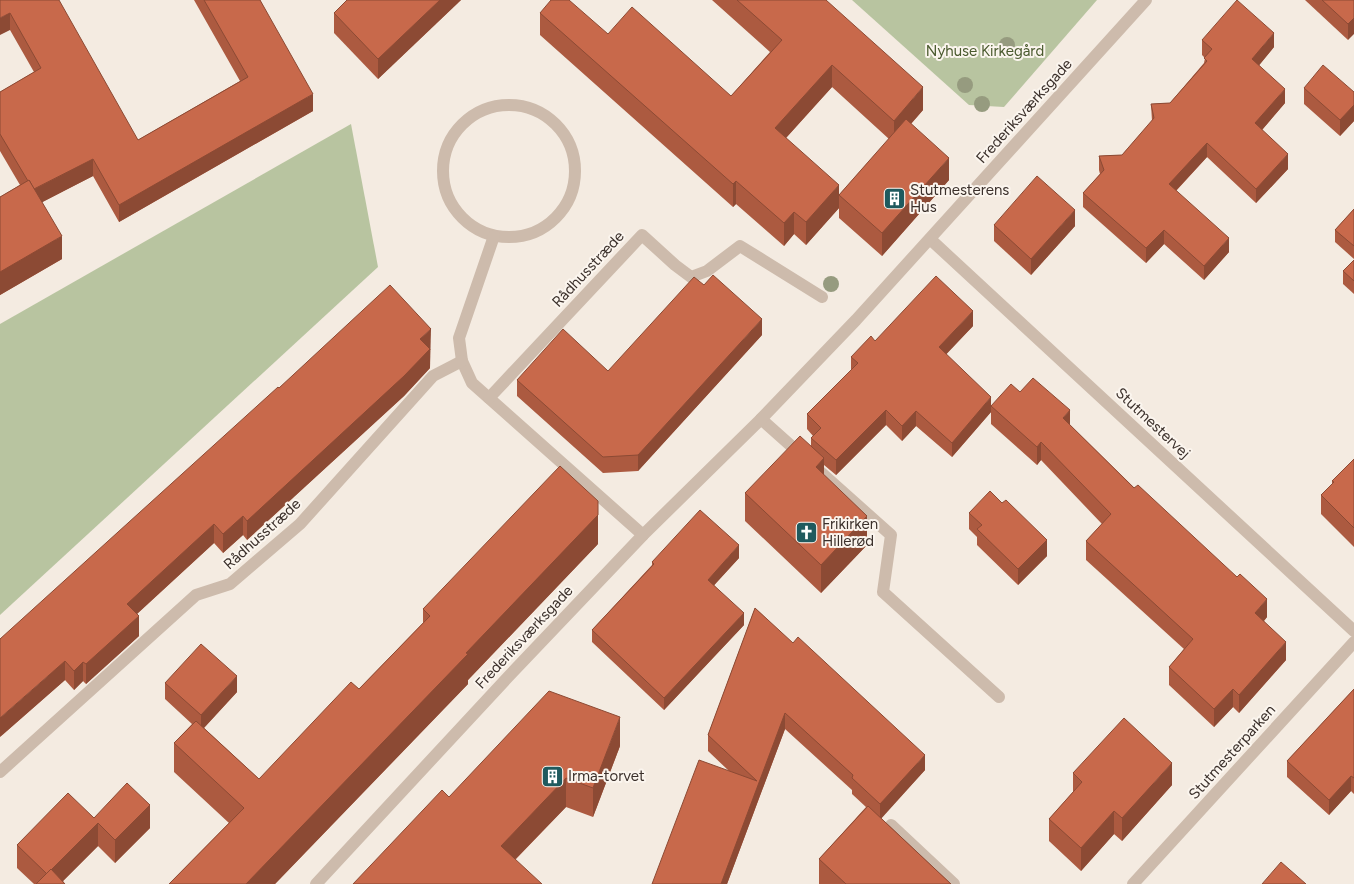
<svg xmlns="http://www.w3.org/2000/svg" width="1354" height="884" font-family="Figtree,sans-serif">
  <rect width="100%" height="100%" fill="#f4ebe1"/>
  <g fill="#b8c4a0">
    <polygon points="852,0 1097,0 1004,107 969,105"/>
    <polygon points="351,124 378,267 0,615 0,324"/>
  </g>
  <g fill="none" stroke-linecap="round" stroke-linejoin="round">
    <g stroke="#cdbbac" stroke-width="12">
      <circle cx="509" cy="171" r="66"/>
      <polyline points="494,236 459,338 462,361 472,383 643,535"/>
      <polyline points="930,239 1354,631"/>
      <polyline points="489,398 642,235 675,265 691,277 707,271 740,246 822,297"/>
      <polyline points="761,419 891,535 883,592 999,697"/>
      <polyline points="0,772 196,595 230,584 300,524 433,376 462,361"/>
      <polyline points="891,825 954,884"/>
      <polyline points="316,884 508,677 643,535 761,419 856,320 1146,0"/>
      <polyline points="1133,884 1354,642"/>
    </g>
  </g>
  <g fill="#969b7f">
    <circle cx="1007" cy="45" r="8"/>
    <circle cx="965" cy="85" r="8"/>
    <circle cx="982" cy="104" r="8"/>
    <circle cx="831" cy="284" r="8"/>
  </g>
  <g fill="#ac5a40" fill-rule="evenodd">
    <polygon points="0,0 138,140 240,81 194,0 260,0 313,111 119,222 93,176 42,202 62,259 0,295 0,197 20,185 0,151 0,92 34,72 10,30"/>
    <polygon points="347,0 461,0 378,79 334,33 334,13"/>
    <path d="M 712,0 L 826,0 L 923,110 L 911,124 L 949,180 L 882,256 L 839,218 L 839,208 L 806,245 L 794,234 L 784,246 L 736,204 L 733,207 L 540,35 L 540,13 L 608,34 L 731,96 L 770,52 ZM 832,87 L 889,139 L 839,195 L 786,138 Z"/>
    <polygon points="1305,0 1354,0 1348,40"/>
    <polygon points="1202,40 1274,47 1259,65 1285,103 1262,130 1288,169 1256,203 1207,157 1176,191 1229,252 1204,280 1164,244 1146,263 1083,207 1083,193 1100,174 1099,170 1099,156 1122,155 1152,121 1151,104 1170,103 1204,63 1205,58 1202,55"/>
    <polygon points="1304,88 1354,92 1354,121 1340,136 1304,104"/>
    <polygon points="1354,209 1354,259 1335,242 1335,230"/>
    <polygon points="994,225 1075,226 1031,275 994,241"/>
    <polygon points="1354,260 1354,294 1343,284 1343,271"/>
    <polygon points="973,326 946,354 991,412 952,457 916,426 902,441 886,425 836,475 824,465 824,475 867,545 821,593 745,521 745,493 811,446 811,438 813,436 807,429 807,414 851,370 851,357 875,341"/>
    <polygon points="762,335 638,471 603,473 517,396 517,380 608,371"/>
    <polygon points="431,349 430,350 430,368 404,396 247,540 243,535 223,553 214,543 137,614 139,636 86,684 83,681 74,690 65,680 0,737 279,388"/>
    <polygon points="1020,392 1070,425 1267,617 1264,621 1286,660 1239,713 1233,707 1214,727 1169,685 1169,667 1184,649 1086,560 1086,541 1102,524 1041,460 1037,465 991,424 991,406"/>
    <polygon points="1354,459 1354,547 1321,514 1321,495 1332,484 1332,481"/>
    <polygon points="969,513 1047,556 1018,585 977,545 977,537 969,529"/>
    <polygon points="598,544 468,680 468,684 275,884 169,884 229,823 174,772 174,743 192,724 165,699 165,683 237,692 204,728 259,779 359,689 423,623 423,609"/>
    <polygon points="739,558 714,585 744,625 664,710 592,642 592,630 652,565 652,562"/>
    <polygon points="755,608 925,770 881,818 951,884 819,884 819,859 866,807 852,794 852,790 785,729 727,884 652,884 729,771 708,751 708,735"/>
    <polygon points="1354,689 1354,794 1351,791 1329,815 1287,777 1287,761"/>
    <polygon points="620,746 593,817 566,807 516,859 449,797"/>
    <polygon points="1073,773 1172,785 1122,841 1114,834 1081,871 1049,841 1049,819 1073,792"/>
    <polygon points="94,818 150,828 115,863 98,846 63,881 65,884 34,884 17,868 17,845"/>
  </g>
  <g fill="#8c4a34">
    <polygon points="440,0 461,0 378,79 378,59"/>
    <polygon points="10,13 10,30 0,35 0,18"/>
    <polygon points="1354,18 1354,34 1348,40 1348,24"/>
    <polygon points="1274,33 1274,47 1252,74 1252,59"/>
    <polygon points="832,65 832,87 775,150 775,128"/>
    <polygon points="923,87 923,110 894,143 894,121"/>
    <polygon points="1285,89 1285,103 1255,138 1255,123"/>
    <polygon points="313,94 313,111 119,222 119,205"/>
    <polygon points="1354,105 1354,121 1340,136 1340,120"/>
    <polygon points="1207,143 1207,157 1169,198 1169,184"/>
    <polygon points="1288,154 1288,169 1256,203 1256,189"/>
    <polygon points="949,158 949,180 882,256 882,233"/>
    <polygon points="93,159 93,176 33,207 33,190"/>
    <polygon points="736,181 736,204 733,207 733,184"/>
    <polygon points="839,185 839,208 806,245 806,222"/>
    <polygon points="1075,210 1075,226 1031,275 1031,259"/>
    <polygon points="794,212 794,234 784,246 784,223"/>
    <polygon points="1164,230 1164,244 1146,263 1146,248"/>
    <polygon points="62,236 62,259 0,295 0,272"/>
    <polygon points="1229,238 1229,252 1204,280 1204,266"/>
    <polygon points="973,311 973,326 939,362 939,347"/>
    <polygon points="762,319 762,335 638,471 638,455"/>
    <polygon points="431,329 430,368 404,396 247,540 247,521 420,339"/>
    <polygon points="991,397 991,412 952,457 952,443"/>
    <polygon points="886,410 886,425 836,475 836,460"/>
    <polygon points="1070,410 1070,429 1063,418"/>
    <polygon points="916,411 916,426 902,441 902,426"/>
    <polygon points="1041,442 1041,460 1037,465 1037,447"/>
    <polygon points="824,458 824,486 816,467"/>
    <polygon points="598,501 598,544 468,680 468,684 275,884 246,884 466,653"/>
    <polygon points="243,516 243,535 223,553 223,534"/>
    <polygon points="867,516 867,545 821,593 821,565"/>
    <polygon points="214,524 214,543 127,623 127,604"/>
    <polygon points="1047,540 1047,556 1018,585 1018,569"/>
    <polygon points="739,545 739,558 708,592 708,580"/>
    <polygon points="1267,599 1267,617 1255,631 1255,613"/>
    <polygon points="744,613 744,625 664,710 664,698"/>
    <polygon points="139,616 139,636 86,684 86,664"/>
    <polygon points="1286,642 1286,660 1239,713 1239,695"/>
    <polygon points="65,661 65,680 0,737 0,718"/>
    <polygon points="83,662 83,681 74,690 74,671"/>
    <polygon points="237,676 237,692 201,731 201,715"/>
    <polygon points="1233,689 1233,707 1214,727 1214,709"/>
    <polygon points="785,713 785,729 727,884 721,884"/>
    <polygon points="620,717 620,746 593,817 593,788"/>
    <polygon points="925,755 925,770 880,820 880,804"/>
    <polygon points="1172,763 1172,785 1122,841 1122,818"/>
    <polygon points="1351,776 1351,791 1329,815 1329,800"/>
    <polygon points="566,778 566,807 501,874 501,846"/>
    <polygon points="150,805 150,828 115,863 115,840"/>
    <polygon points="1114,811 1114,834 1081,871 1081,848"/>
    <polygon points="98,823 98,846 60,884 47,874"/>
  </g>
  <g fill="#c8694b" stroke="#8c4a34">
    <polygon points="0,0 59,0 138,140 248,77 204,0 260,0 313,94 119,205 93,159 34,189 29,180 28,181 0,134 0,92 41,68 10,13 0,18"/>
    <polygon points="347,0 440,0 378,59 334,13"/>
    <polygon points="551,0 569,0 608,34 632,7 731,96 782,40 737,0 826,0 923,87 894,121 832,65 775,128 839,185 806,222 794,212 784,223 736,181 733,184 540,13"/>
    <polygon points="1237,0 1274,33 1252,59 1285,89 1255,123 1288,154 1256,189 1207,143 1169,184 1229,238 1204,266 1164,230 1146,248 1083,193 1104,170 1099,156 1122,155 1154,118 1151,104 1170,103 1207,61 1204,58 1212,49 1202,40"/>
    <polygon points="1322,0 1354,0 1354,18 1348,24"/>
    <polygon points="1323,65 1354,92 1354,105 1340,120 1304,88"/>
    <polygon points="906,119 949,158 882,233 839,195"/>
    <polygon points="1037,176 1075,210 1031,259 994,225"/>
    <polygon points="29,180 62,236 0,272 0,197"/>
    <polygon points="1354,209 1354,246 1335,230"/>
    <polygon points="1354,260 1354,281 1343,271"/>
    <polygon points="713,275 762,319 638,455 603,457 517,380 563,329 608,371 694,277 704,285"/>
    <polygon points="936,276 973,311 939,347 991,397 952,443 916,411 902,426 886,410 836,460 811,438 821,428 807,414 858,363 851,357 871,336 875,341"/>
    <polygon points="390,285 431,329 420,339 430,349 404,376 247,521 243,516 223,534 214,524 127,604 139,616 86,664 83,662 74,671 65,661 0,718 0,639 278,387 279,388"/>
    <polygon points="1033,378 1070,410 1063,418 1134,488 1138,485 1237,577 1240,574 1267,599 1255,613 1286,642 1239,695 1233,689 1214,709 1169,667 1193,639 1086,541 1111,514 1041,442 1037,447 991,406 1011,384 1020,392"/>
    <polygon points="800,436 824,458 816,467 867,516 821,565 745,493"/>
    <polygon points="1354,459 1354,528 1321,495 1334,482 1332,481"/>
    <polygon points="560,466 598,501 598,515 466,653 468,654 246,884 169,884 244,808 174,743 196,721 259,779 351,682 359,689 430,616 423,609"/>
    <polygon points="990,491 1002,503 1006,500 1047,540 1018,569 977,529 982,525 969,513"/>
    <polygon points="700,510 739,545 708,580 744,613 664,698 592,630 654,564 652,562"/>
    <polygon points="755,608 793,643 798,637 925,755 880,804 852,778 853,775 785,713 721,884 652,884 699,760 757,781 708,735"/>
    <polygon points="201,644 237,676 201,715 165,683"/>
    <polygon points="1354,689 1354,778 1351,776 1329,800 1287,761"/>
    <polygon points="549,691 620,717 593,788 566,778 501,846 542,884 353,884 442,790 449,797"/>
    <polygon points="1124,718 1172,763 1122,818 1114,811 1081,848 1049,819 1082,782 1073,773"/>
    <polygon points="127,783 150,805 115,840 98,823 47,874 17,845 68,793 94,818"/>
    <polygon points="868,806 951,884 846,884 819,859"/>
    <polygon points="1281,862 1306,884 1262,884"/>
    <polygon points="51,869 65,884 36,884"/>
  </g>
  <defs>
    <symbol id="building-square" viewBox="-11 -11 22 22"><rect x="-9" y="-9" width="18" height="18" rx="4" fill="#1f5a5e" stroke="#fbf5ee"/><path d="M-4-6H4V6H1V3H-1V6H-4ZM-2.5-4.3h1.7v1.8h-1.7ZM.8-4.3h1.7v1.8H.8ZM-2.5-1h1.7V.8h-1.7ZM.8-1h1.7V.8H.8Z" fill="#fff"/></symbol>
    <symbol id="church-square" viewBox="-11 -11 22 22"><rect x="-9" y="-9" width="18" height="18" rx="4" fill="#1f5a5e" stroke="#fbf5ee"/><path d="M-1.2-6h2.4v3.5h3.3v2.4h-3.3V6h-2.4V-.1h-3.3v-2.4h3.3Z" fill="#fff"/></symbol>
  </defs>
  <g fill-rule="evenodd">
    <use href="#building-square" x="882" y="186" width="25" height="25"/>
    <use href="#church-square" x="794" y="520" width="25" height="25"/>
    <use href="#building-square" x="540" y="764" width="25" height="25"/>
  </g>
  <g text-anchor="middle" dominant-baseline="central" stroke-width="4" stroke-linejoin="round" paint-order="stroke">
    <g font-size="15" fill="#4a5a2e" stroke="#fbf5ee">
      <text x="985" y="51">Nyhuse Kirkegård</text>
    </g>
    <g font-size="15" fill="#3b302b" stroke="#fbf5ee">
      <text transform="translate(1024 111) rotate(-48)">Frederiksværksgade</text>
      <text transform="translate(588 269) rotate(-47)">Rådhusstræde</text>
      <text transform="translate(1153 423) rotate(43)">Stutmestervej</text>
      <text transform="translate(262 534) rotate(-42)">Rådhusstræde</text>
      <text transform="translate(524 637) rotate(-47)">Frederiksværksgade</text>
      <text transform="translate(1232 752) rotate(-48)">Stutmesterparken</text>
    </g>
    <g font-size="15" fill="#3b302b" stroke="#fbf5ee" text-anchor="start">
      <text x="910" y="190">Stutmesterens<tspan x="910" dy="17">Hus</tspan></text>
      <text x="822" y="524">Frikirken<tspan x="822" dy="17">Hillerød</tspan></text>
      <text x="568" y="776">Irma-torvet</text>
    </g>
  </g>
</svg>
